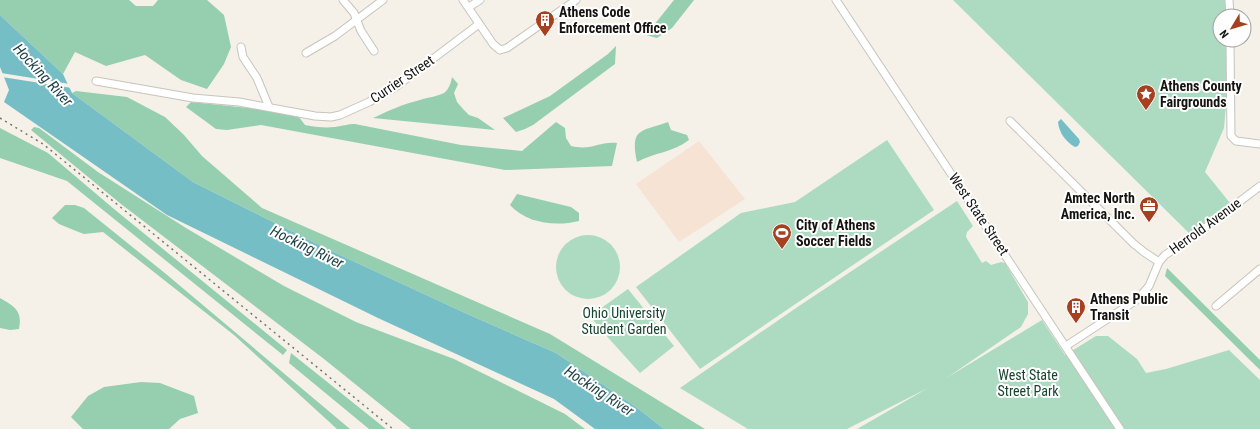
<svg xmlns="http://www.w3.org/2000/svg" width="1260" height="429" font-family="'Roboto Condensed',sans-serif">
  <rect width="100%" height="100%" fill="#f5f1e8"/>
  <polygon fill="#f7e3d3" points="699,141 745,199 679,242 636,184"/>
  <g fill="#acdbc1">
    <polygon points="953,0 1226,0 1226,16 1220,16 1220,40 1226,40 1227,94 1224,128 1205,172 1230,203 1190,234"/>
    <polygon points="887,140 934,210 700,369 636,287 741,213 795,202"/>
    <polygon points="957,201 973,226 967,232 966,237 982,263 986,261 991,265 1001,262 1005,263 1028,302 1028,314 1021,327 948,377 1042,320 1065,355 1096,336 1108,336 1137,359 1146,373 1166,369 1229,350 1260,380 1260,429 857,429 928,388 847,429 748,429 680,388 799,306"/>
    <circle cx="588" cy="267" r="32"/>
    <polygon points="628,289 674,346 640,373 603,332 590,316"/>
  </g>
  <g fill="#96ceb0">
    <polygon points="0,0 129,0 136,6 153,6 158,0 207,0 224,15 231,47 224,64 207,89 181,80 145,55 106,66 75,52 63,74 0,15"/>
    <polygon points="674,0 694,0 672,28 657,38 646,35"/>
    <polygon points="616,46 615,64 533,125 525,129 516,132 503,118 550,96 608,54"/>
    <path d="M 452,77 L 458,84 L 454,93 L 457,102 L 463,109 L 469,115 L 478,118 L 495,130 L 373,118 C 388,111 403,104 420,100 C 428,97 436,97 444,93 C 449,89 451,83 452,77 Z"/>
    <polygon points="76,91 127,97 165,117 184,135 202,156 262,208 550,334 705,429 664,429 636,407 556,353 465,313 327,249 193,182 72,93"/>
    <path d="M 191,102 L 296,113 L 305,125 C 315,127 325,128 335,127 C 343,126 347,124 355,124 L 461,145 L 522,151 L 556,122 L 565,128 L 566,138 L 571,146 C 592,151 599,141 617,143 L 612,166 L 505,170 L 261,125 L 227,130 L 216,129 L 186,107 Z"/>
    <path d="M 668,122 L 671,130 L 687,135 L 689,140 C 672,153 655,152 637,162 C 630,128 640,132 668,122 Z"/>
    <polygon points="34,127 39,128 98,172 186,228 284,286 356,322 454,359 565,414 585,429 411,429 324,359 121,204 31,130"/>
    <polygon points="0,128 48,153 114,209 287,350 283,355 67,181 0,158"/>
    <path d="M 517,194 L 571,207 L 579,213 L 579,221 C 555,227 526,223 510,205 Z"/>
    <polygon points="65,205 75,205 84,208 166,274 350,429 337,429 234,335 103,232 84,234 76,231 59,224 52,218"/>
    <polygon points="1167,268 1260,360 1260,370 1165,276"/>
    <path d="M 0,298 C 14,306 23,311 19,329 L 10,330 L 0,328 Z"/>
    <polygon points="291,353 386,429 369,429 289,363"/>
    <polygon points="141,382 160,383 194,396 198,413 180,419 169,429 83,429 71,417 88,396 104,387"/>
  </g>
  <g fill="#76bec6">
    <polygon points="0,15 63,74 72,93 193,182 327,249 465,313 556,353 636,407 664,429 595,429 554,399 378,318 167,215 4,102 9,90 0,67"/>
    <path d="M 1061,119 L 1079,139 L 1080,142 L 1078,146 L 1075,147 C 1066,142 1059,133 1058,122 Z"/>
  </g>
  <polygon fill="#f5f1e8" points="1,73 70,84 72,88 2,77"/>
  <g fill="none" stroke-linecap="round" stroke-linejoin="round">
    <defs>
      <g id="minor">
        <polyline points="343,0 354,13 361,31 374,51"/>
        <polyline points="463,0 493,44 500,50 507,48 576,0"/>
        <polyline points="836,0 1120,429"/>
        <polyline points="1229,0 1230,16"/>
        <polyline points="469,7 480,0"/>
        <polyline points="1230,40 1231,136 1236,141 1260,144"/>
        <polyline points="241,47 243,57 257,78 269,107"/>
        <polyline points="306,53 335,36 383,0"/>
        <polyline points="96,81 193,98 239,102 315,116 331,117 340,115 369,102 397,86 479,24"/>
        <polyline points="1010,121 1134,244 1144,252 1159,262"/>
        <polyline points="1216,306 1260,269"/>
        <polyline points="1066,346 1138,299 1149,286 1159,262 1165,255 1189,240 1260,186"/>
      </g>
    </defs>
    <use href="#minor" stroke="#c8c4bc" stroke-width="9"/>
    <use href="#minor" stroke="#fff" stroke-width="7"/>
    <polyline stroke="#787570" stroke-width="1.5" stroke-dasharray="2 4" stroke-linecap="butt" points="0,118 43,144 393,429"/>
  </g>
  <defs>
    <symbol id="building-pin" viewBox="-11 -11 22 30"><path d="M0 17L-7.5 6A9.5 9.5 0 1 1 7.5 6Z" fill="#a73f21" stroke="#fefefe"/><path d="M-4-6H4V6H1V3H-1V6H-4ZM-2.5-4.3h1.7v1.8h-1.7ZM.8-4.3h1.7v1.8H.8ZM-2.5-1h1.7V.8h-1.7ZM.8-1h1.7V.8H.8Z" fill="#fff"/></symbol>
    <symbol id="sight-pin" viewBox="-11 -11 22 30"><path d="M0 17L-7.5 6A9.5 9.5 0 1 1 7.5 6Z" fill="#a73f21" stroke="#fefefe"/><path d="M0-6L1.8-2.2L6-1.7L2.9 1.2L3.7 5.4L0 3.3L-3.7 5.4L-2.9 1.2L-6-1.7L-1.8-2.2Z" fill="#fff"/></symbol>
    <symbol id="office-pin" viewBox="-11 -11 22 30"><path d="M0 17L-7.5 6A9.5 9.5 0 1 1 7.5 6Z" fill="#a73f21" stroke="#fefefe"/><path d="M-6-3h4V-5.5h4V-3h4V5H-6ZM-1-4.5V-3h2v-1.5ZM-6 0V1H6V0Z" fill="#fff"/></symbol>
    <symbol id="stadium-pin" viewBox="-11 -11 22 30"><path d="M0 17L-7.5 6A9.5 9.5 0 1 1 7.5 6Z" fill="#a73f21" stroke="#fefefe"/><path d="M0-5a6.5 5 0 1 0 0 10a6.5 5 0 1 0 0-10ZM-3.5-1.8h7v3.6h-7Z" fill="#fff"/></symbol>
  </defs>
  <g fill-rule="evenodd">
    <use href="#building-pin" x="534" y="9" width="22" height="30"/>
    <use href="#sight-pin" x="1135" y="83" width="22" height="30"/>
    <use href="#office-pin" x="1138" y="195" width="22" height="30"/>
    <use href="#stadium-pin" x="771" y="222" width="22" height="30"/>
    <use href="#building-pin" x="1065" y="296" width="22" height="30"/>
  </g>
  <g text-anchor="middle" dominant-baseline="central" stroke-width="4" stroke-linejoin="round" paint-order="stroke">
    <g font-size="14" font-weight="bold" fill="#141310" stroke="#fefefe" text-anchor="start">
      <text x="559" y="12">Athens Code<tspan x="559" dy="16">Enforcement Office</tspan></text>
      <text x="1160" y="86">Athens County<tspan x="1160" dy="16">Fairgrounds</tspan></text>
      <text x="1135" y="198" text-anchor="end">Amtec North<tspan x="1135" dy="16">America, Inc.</tspan></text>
      <text x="796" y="225">City of Athens<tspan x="796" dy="16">Soccer Fields</tspan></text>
      <text x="1090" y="299">Athens Public<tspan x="1090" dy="16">Transit</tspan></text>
    </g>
    <g font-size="14" fill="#141310" stroke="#fefefe">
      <text transform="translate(402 79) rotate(-34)">Currier Street</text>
      <text transform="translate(979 214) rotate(56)">West State Street</text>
      <text transform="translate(1205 226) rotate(-36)">Herrold Avenue</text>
    </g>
    <g font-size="14" fill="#17442f" stroke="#fefefe">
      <text x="624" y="313">Ohio University<tspan x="624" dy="16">Student Garden</tspan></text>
      <text x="1028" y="375">West State<tspan x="1028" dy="16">Street Park</tspan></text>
    </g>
    <g font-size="15" font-style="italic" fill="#1c3f43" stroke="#fefefe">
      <text transform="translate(43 75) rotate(47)">Hocking River</text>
      <text transform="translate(307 247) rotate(26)">Hocking River</text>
      <text transform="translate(599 391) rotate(33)">Hocking River</text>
    </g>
  </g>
  <g transform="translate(1232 28) rotate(232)"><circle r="19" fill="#fefefe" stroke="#a0a09f"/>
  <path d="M0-3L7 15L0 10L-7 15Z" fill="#a73f21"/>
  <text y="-6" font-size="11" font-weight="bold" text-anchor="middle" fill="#141310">N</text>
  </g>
</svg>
